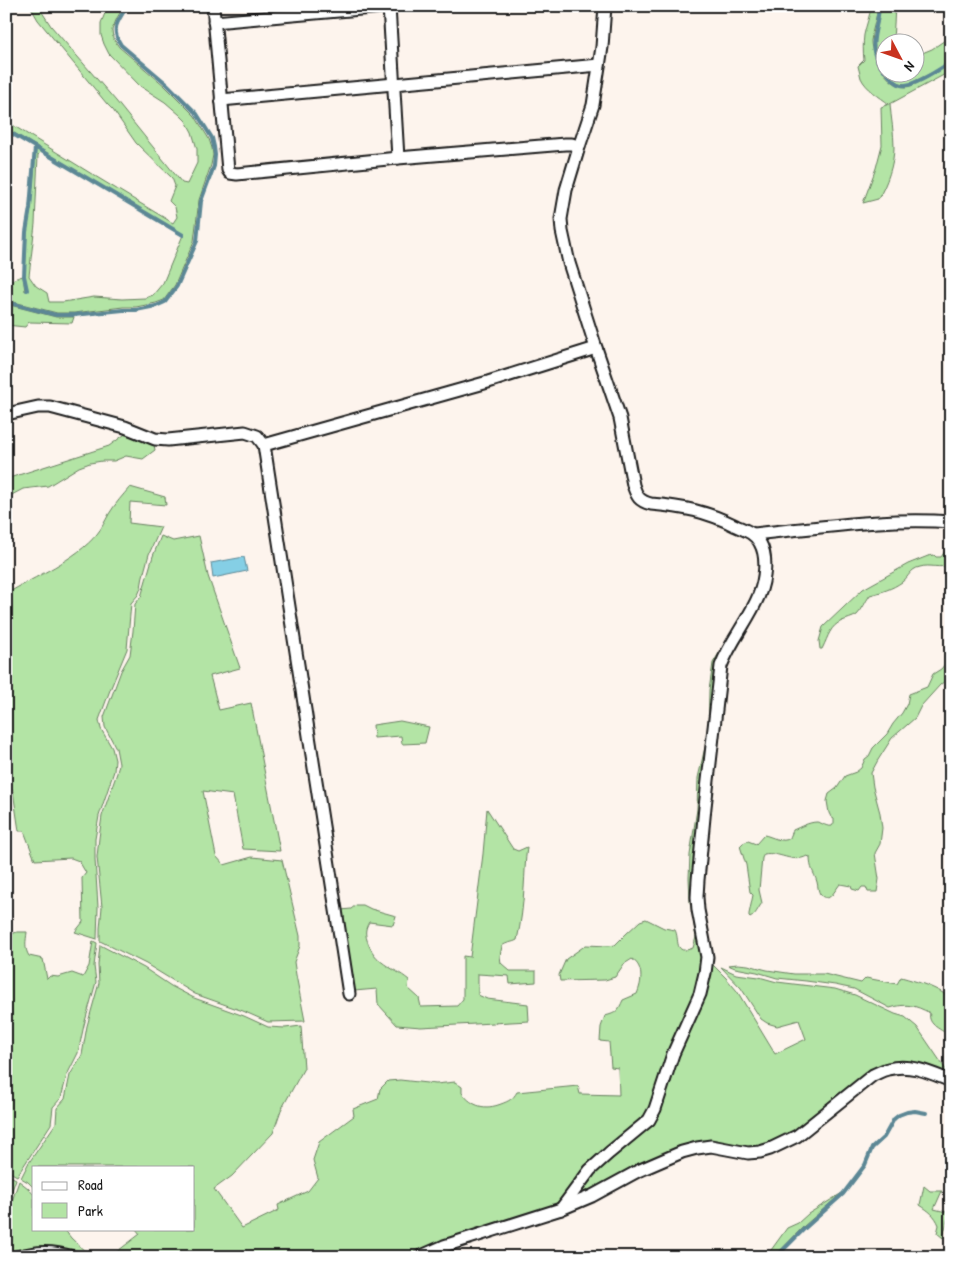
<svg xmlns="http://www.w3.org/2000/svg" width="957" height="1263" font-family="'Patrick Hand',sans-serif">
  <rect width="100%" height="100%" fill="#fdf4ed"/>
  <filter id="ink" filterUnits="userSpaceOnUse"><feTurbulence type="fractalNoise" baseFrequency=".02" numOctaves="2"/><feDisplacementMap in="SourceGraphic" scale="10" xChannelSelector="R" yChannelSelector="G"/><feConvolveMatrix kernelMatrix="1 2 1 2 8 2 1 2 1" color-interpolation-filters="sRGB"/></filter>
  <g filter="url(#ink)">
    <g fill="#b3e4a5" stroke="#688060">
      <path d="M 30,6 L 43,6 L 40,9 L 51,26 L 116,101 L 182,183 L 187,184 L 197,163 L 197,149 L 192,132 L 186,121 L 180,115 L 165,102 L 140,86 L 109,54 L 104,44 L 101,35 L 101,23 L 108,6 L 124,6 L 117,18 L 112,30 L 113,38 L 119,47 L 165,86 L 195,116 L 209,139 L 212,148 L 213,155 L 211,165 L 199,200 L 194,241 L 175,285 L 164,300 L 156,303 L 136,307 L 123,307 L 74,313 L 57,313 L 6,300 C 6,285 7,280 23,276 L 25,291 L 27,290 L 25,275 L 27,231 L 31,208 L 36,149 L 41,152 L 38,155 L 35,224 L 29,276 L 36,286 L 47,293 L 49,302 L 63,302 L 94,297 L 122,299 L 145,298 L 153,295 L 163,283 L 183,235 L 6,128 L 6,121 L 95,176 L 173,223 L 177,217 L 175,207 L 169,201 L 175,186 L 172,178 L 136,143 L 113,110 L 107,104 L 38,20 Z"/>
      <path d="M 871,6 L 878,6 C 877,18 872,29 871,41 C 871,57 888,87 906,87 C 915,87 942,69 951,64 L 951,71 L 890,104 C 891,118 894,133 894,147 C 894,164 887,184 878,199 L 863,203 L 876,168 L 882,145 L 881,107 L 889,104 C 880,97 866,89 861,78 C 860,74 859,70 858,66 L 864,60 C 863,52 863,43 864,35 C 866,25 870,16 871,6 Z"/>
      <path d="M 880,6 L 895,6 L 893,42 L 884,42 L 884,70 C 866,42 879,34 880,6 Z"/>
      <polygon points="951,36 951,61 933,72 907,85 895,81 887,73 914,72 915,56 932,49"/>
      <polygon points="6,304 56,317 74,317 72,323 29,322 25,327 6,325"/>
      <polygon points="128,432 153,440 155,450 143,459 126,456 114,461 102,461 90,463 79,467 48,486 23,489 6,498 6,479 109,446"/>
      <path d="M 130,487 L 165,497 L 166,505 L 130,502 L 129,523 L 161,527 L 149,554 L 143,576 L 141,588 L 138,595 L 131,603 L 127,649 L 110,690 L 99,720 L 101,729 L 112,748 L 115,760 L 114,771 L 99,816 L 95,839 L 95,859 L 98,907 L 97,939 L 75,932 L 83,922 L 82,878 L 86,873 L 79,861 L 71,858 L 35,860 L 24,831 L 19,831 L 13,791 L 6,785 L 6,594 C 34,577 77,559 97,534 C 102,528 105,521 109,514 C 115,504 123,495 130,487 Z"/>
      <polygon points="161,536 173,541 199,536 208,576 240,668 210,676 219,710 251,703 280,851 243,849 233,795 203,791 216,856 224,865 252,857 282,860 300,936 300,946 294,962 296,975 305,1021 268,1022 243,1011 195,994 146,964 100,941 100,928 102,907 97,857 99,838 102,816 117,773 119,764 116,748 105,727 104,717 121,671 130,655 133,631 135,604 141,597 153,556"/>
      <path d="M 951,547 L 951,565 C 939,569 930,564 920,567 C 910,569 909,577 902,582 C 892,589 882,592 870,595 C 865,602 863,609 857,615 C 852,618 847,619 842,621 C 830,626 828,637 823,647 L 822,649 L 820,649 L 819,641 L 823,627 L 863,589 L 908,564 L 928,556 L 934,555 L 936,557 L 941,557 L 946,550 Z"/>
      <path d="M 725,649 L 699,837 L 704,948 L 703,974 L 652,1111 L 560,1205 L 441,1244 L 412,1257 L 110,1257 L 140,1234 L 136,1229 L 194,1229 L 194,1167 L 34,1167 L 34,1188 L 28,1182 L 21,1178 L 28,1164 L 56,1123 L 57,1108 L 65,1099 L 70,1075 L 82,1055 L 87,1026 L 99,983 L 98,965 L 100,945 L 144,968 L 171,986 L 194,998 L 244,1016 L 268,1027 L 285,1028 L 301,1026 L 304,1068 L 281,1110 L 273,1133 L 232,1176 L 214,1189 L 242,1228 L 279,1210 L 278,1205 L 308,1191 L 318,1178 L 313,1160 L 319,1142 L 354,1116 L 353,1109 L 378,1099 L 380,1089 L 388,1081 L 400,1080 L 436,1084 L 455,1082 L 462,1087 L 462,1093 C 473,1107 485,1110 501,1104 C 509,1101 513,1099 517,1092 L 578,1086 L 580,1094 L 619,1095 L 618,1068 L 611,1067 L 609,1042 L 600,1041 L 601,1027 L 605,1016 C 617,1013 618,1011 623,1000 L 637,994 C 642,982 644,967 632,959 L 624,964 L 615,977 L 605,980 L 560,981 L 559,975 L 566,959 L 586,945 L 609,946 L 615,945 L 626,934 L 640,921 L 646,919 L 664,928 L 675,930 C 680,939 673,956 693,948 L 696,937 L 690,902 L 689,878 L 690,855 L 697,809 L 698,778 L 708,734 L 709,690 L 713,663 L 719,653 Z"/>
      <path d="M 950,658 L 951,658 L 951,676 L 940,685 L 930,696 L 921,706 L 915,718 L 892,738 L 878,760 L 871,773 L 873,787 L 880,813 L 882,828 L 880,844 L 875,853 L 879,879 L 877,892 L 868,892 L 866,887 L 862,887 L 859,891 L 852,889 L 851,886 L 840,884 L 832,895 L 828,898 C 824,897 823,898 820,894 C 818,891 818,886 817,882 C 814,872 810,869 810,857 L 807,856 C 793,864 778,851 764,854 L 762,858 L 759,890 L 762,903 C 758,908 756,915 750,918 L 749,917 L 749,914 L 753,895 L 750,892 L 746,865 L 740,846 L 743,843 L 748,841 L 756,844 L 764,835 C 771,836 783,844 790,838 C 790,837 793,831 793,830 C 800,827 809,822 817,822 C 823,823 826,827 832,826 L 834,823 L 834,819 L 831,817 L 829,813 L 827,801 L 829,794 L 837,788 L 845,776 L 856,772 L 861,768 L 865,759 L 869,756 L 873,748 L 887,734 L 893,724 L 902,713 L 907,704 L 909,694 L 927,687 L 933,674 L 941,669 Z"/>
      <polygon points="400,721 429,727 425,743 402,744 401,736 374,738 373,725"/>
      <path d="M 487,809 L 513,849 L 518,851 L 527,847 C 525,861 525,874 524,888 C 523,905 521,923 517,940 C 512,943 507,942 502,946 L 500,956 L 501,963 L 510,971 L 536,971 L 536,982 L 510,984 L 509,976 L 478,974 L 478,995 L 487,999 L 528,1004 L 529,1021 L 421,1027 L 397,1025 L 378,1004 L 377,989 L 354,991 L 341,910 L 351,909 L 356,905 L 363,905 L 371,909 L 396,916 L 393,925 L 369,922 C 365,929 365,933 367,940 C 375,965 392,966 409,980 L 408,988 L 419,998 L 421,1007 L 457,1006 L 463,999 L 463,956 L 470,957 L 483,854 Z"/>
      <path d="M 17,932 L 27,932 C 26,941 24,948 29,956 L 43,959 L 47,979 L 50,976 L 58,977 L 72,973 L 83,977 L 89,966 L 93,941 L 97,943 L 94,966 L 96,982 L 84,1025 L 78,1053 L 67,1075 L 61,1098 L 53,1107 L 51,1124 L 17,1176 L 6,1170 L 6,936 Z"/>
      <polygon points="708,960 726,978 737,991 775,1054 806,1039 799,1020 777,1026 767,1023 761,1019 741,988 721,967 736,974 759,977 777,982 835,989 855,995 895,1014 905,1017 917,1027 949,1074 948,1076 901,1063 791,1136 752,1149 695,1144 575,1198 595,1169 645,1129"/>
      <path d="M 738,964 L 748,965 L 767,970 L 794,974 L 824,974 L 861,983 L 866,978 L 897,984 L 901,977 C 919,982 935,987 951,998 L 951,1036 C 942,1030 927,1025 930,1013 C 915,1005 906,1003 890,1008 L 854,989 L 835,985 L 806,981 L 777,978 L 757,972 L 735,968 L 728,965 Z"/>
      <polygon points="6,1174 16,1179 6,1207"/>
      <polygon points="19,1181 28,1188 34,1195 34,1229 64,1229 71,1238 91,1257 81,1257 68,1253 24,1252 6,1257 6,1218"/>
      <path d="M 924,1186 L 930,1191 L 942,1191 L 934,1209 L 946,1212 L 951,1204 L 951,1214 L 947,1220 L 943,1238 L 937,1233 L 939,1225 C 935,1215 929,1211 920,1205 Z"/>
      <polygon points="842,1193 804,1226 774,1257 766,1257 787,1228 798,1223 808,1214"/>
    </g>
    <polygon fill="#85cfe5" stroke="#5b8795" points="244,557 247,571 213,578 211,563"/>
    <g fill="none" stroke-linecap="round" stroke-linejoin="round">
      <g stroke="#5b8795" stroke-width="4">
        <path d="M 879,6 C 878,33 864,46 884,71"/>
        <path d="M 886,72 C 890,77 895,83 901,85 C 913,88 940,69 951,62"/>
        <polyline points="6,130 183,235"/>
        <polyline points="27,290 24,276 26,232 30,208 35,147"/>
        <path d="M 6,302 L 56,315 L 74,315 L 123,310 L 136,310 L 156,306 L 165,302 L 177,286 L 197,241 L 201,201 L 214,166 L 215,155 L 214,147 L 212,138 L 197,114 L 167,84 L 121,45 C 110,28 118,22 127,6"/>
        <polyline points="776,1257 805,1228 843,1194 865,1165 872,1148 884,1137 894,1119 899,1115 907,1112 915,1111 926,1113"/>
      </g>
      <defs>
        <g id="minor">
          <polyline points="213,6 228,170 230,173 237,174 398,158 565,144 572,144 579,147"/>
          <polyline points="389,6 398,158"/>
          <polyline points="214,22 395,6"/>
          <polyline points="221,100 599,65"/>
          <polyline points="6,412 11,413 38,407 50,407 125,427 155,439 168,440 245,432 257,436 264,445"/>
          <path d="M 753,534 C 817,528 887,517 951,522"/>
          <polyline points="349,994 264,445 488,382 596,348"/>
          <path d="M 561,1209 L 590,1170 L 609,1153 L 649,1120 L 655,1109 L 673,1054 L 700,994 L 705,973 L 707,957 L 698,910 L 697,897 L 698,880 L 705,807 L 721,666 C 731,640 749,620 759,595 C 765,580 768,557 760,543 C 755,533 745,530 736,526 C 706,511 684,507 651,504 C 639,501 637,497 633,485 L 620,418 L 596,348 L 569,263 L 562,231 L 561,219 L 566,190 L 579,147 L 593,105 L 602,47 L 605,6"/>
          <path d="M 17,1257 C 37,1251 53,1251 73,1257"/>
          <path d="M 419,1257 L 444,1246 L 561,1209 L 592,1196 L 638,1171 L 682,1152 L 697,1148 L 711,1146 L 748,1153 L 760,1152 L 770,1149 L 797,1136 L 873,1075 C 878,1073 883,1070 888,1069 C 910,1063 931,1073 951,1081"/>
        </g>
      </defs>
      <use href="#minor" stroke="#1c1c1c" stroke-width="15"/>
      <use href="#minor" stroke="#fff" stroke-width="11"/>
    </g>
  </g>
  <rect width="957" height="1263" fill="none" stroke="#fff" stroke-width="25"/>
  <rect x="12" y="12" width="932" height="1238" fill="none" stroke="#1c1c1c" stroke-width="2" filter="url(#ink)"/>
  <rect x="32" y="1166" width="162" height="65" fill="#ffffff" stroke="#a4a4a4"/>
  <rect x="42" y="1182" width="25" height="8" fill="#ffffff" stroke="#a4a4a4"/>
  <text x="78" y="1190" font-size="15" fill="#1c1c1c">Road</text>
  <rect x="42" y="1203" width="25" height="15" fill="#b3e4a5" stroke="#a4a4a4"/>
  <text x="78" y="1216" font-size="15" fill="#1c1c1c">Park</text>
  <g transform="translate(900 58) rotate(131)"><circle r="24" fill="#ffffff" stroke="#a4a4a4"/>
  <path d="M0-4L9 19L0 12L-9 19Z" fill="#c8321e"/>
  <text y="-8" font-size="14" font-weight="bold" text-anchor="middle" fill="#1c1c1c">N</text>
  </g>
</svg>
